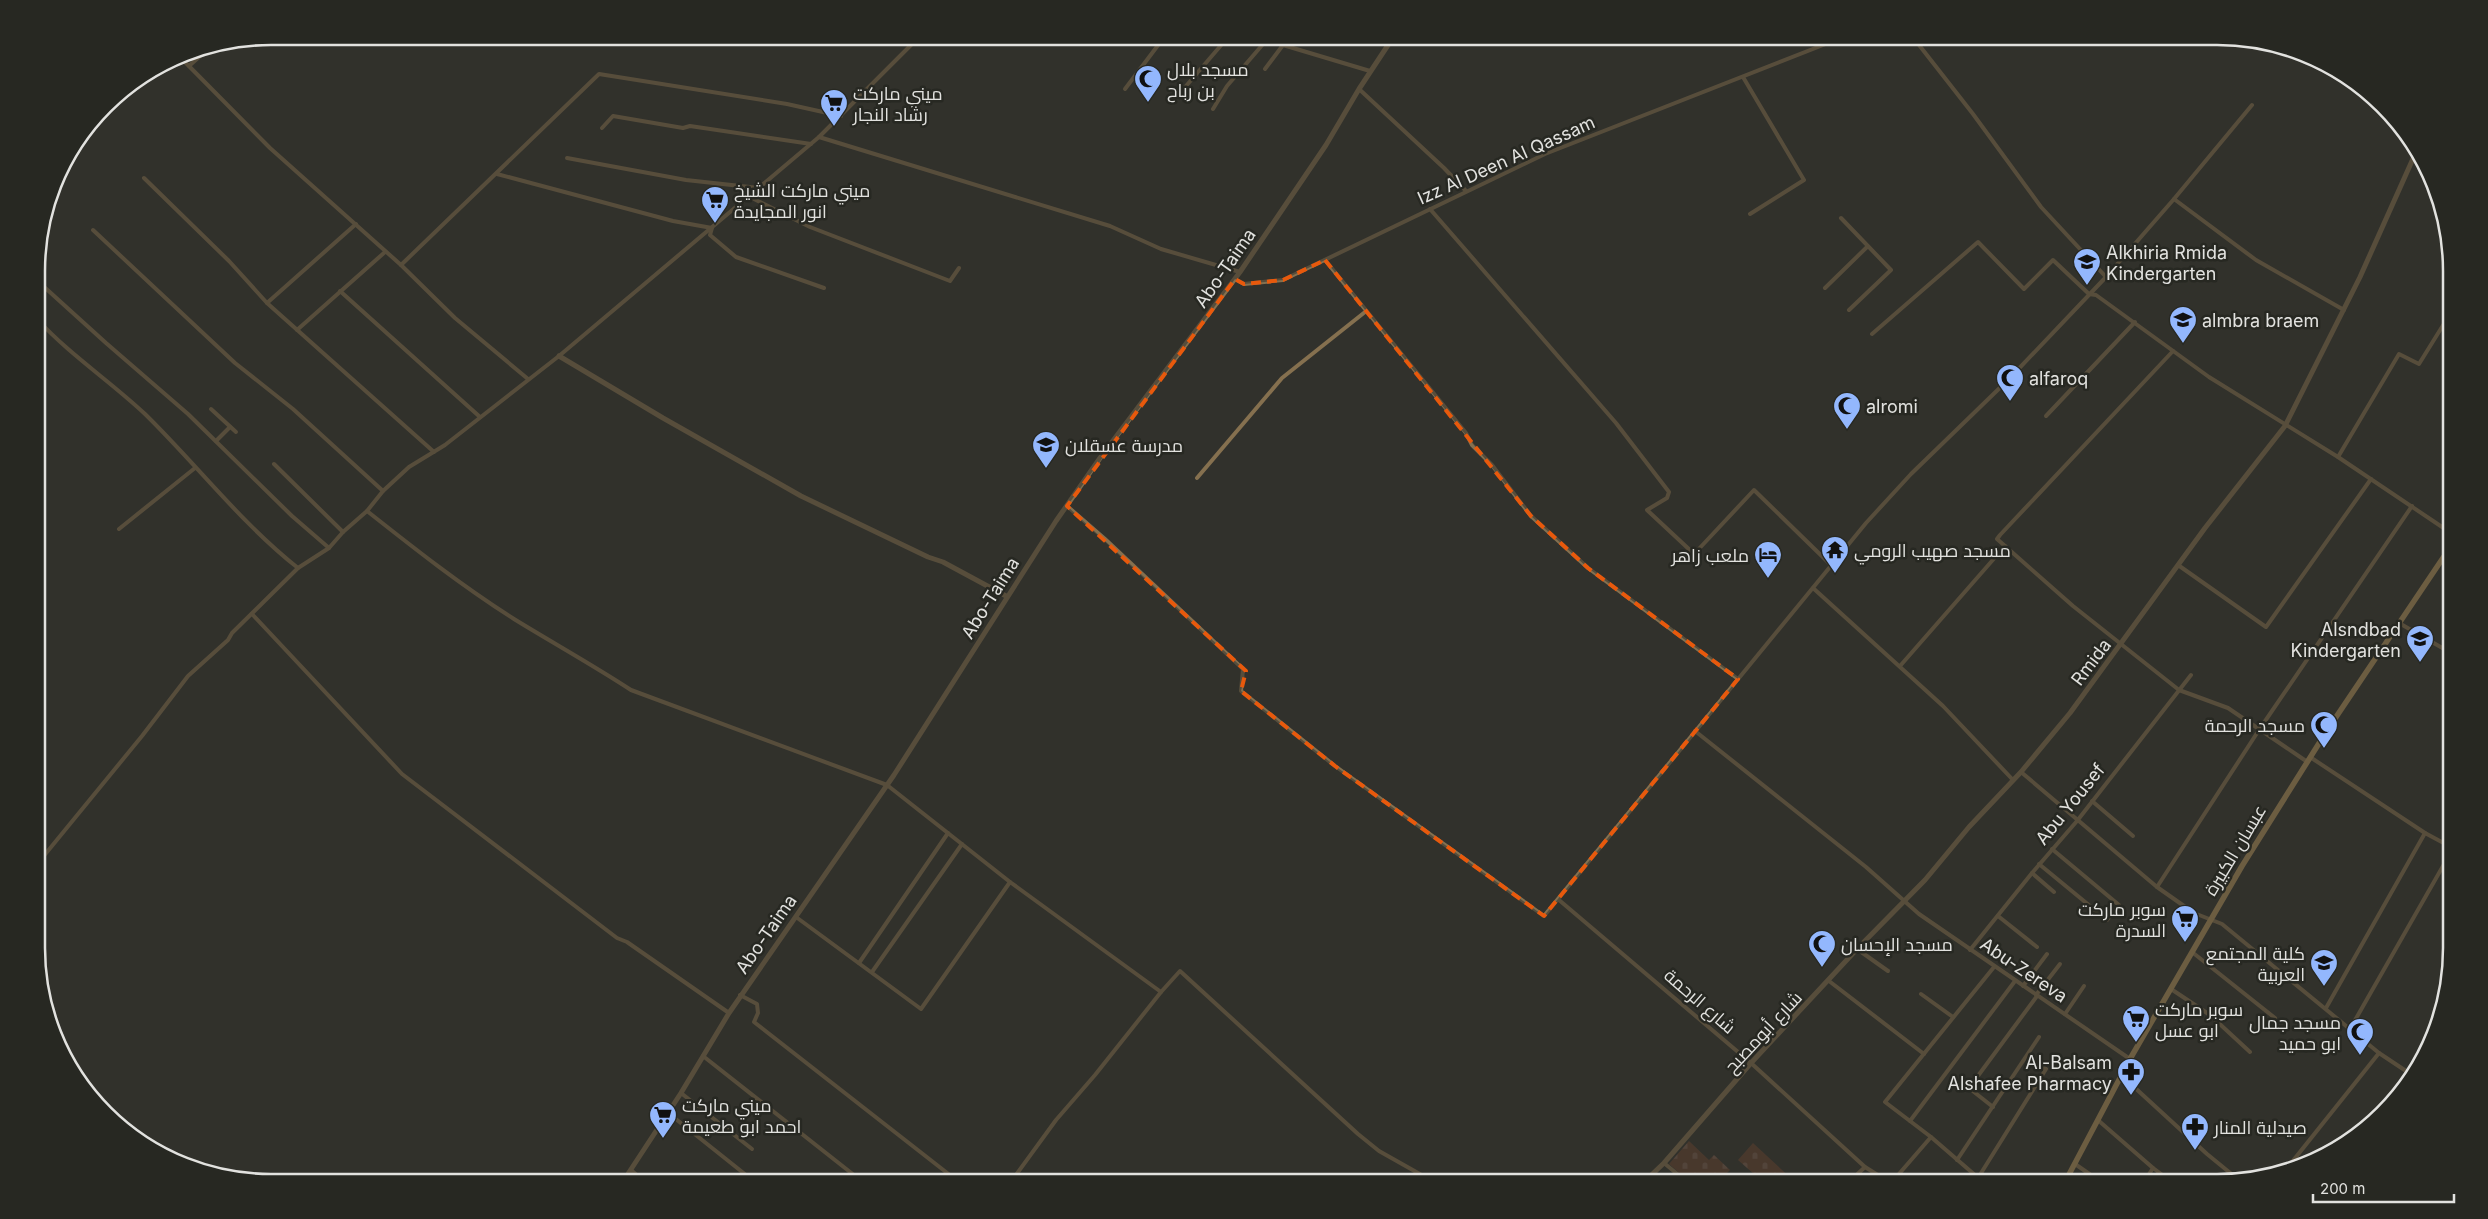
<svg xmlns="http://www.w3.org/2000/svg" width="2488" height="1219" font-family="Inter,Cairo,sans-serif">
  <defs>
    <pattern id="cemetery-stones" width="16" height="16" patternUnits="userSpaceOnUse" patternTransform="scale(1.25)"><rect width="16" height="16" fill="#65412e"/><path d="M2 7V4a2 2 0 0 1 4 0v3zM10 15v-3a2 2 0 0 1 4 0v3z" fill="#7b5c4c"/></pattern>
  </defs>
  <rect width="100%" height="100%" fill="#31312c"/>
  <g fill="url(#cemetery-stones)">
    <polygon points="1689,1141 1709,1160 1714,1155 1730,1170 1724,1176 1732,1182 1690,1182 1669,1164"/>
    <polygon points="1753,1143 1795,1182 1763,1182 1738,1160"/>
  </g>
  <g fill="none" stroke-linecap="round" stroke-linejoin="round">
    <g stroke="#85704f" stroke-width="4">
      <polyline points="1912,36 1973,114 2041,207 2106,277"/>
      <polyline points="179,56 270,148 401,265 455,318 528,379"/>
      <polyline points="189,66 208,49"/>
      <polyline points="1265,69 1283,45 1370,71"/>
      <polyline points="1743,77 1804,180 1750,214"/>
      <polyline points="1125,89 1165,36"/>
      <polyline points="1359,89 1444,168 1466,191"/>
      <polyline points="1174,100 1229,36"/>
      <polyline points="1213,109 1227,86 1270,36"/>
      <polyline points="602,128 613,116 683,128 690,126 811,144"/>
      <polyline points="819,137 1110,226 1161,249 1240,272"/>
      <polyline points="567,158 686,180 759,188"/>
      <polyline points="497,174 673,221 712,228 710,235 736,257 824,288"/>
      <polyline points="144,178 229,261 267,303 434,452"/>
      <polyline points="750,197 810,227 950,281 959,268"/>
      <polyline points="2174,199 2256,260 2344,310"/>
      <polyline points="1430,209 1616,423 1669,492 1667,498 1647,510 1692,552 1696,552 1754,490 1831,565"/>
      <polyline points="1841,218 1891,270 1849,310"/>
      <polyline points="93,230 235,363 293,409 383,491"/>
      <polyline points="1325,260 1466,433 1472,445 1492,465 1531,516 1588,568 1738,679"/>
      <polyline points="401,265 599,74 787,104 841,116"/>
      <polyline points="1235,279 1244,284 1283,280 1545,154 1846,36"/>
      <polyline points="42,285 106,343 188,414 292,516 329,548"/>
      <polyline points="1825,288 1867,247"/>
      <polyline points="340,291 480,417"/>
      <polyline points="267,303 356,224"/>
      <path d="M 37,319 C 70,355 110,381 145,414 C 197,465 241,523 298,568"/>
      <polyline points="297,330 385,252"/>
      <polyline points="1872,334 1978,242 2024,289 2053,260 2089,294 2096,295 2209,377 2338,457 2451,533"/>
      <polyline points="211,409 236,432"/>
      <polyline points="2046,416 2135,322"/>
      <polyline points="216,441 230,427"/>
      <polyline points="2338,457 2399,354 2419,364 2450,314"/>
      <polyline points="274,464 343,532"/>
      <polyline points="1197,478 1282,378 1365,312"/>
      <polyline points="1067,506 1105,539 1243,669 1241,691 1335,766 1544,916 1866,523 1911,474 2009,379 2106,277 2174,199 2252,105"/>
      <path d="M 367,511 C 415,549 462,586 514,619 C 553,643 593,665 631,690 L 887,785 L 1010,882 L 1161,992 L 1180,971 L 1358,1134 L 1379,1151 L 1434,1182"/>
      <polyline points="119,529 195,468"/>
      <polyline points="2005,546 1997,539 2000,535 2173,351"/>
      <polyline points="2178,565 2266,627 2371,479"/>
      <polyline points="1813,588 1943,706 2013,780"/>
      <polyline points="252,614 402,774 617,938 627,942 729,1013"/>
      <polyline points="2399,623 2451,653"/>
      <polyline points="1900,666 2005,546 2073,606 2179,690 2228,708 2306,761"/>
      <polyline points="1695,731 1866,867 1919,914 2130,1059"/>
      <polyline points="2310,757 2425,833"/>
      <polyline points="2021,772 2157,887 2194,913 2222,924 2379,1053 2412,1075"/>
      <polyline points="2092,801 2133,836"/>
      <polyline points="38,863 142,736 188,676 228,640 232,633 298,568 329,548 343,532 367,511 383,491 409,467 445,445 559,356 819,137 920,36"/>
      <polyline points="2039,864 2107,920 2119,905 2052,849"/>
      <polyline points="2032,873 2054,892"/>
      <polyline points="2157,887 2259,730 2412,506"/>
      <polyline points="1559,900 1751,1063 1865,1167 1889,1182"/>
      <polyline points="1998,916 2037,947"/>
      <polyline points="796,917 921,1009 1010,882"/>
      <polyline points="1857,949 1888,971"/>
      <polyline points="1970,950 2032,873 2077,821 2191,675"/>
      <polyline points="2192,952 2275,1018"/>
      <polyline points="859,963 948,833"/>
      <polyline points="872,972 962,844"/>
      <polyline points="1829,981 1924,1054"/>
      <polyline points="2023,986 2047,954"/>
      <polyline points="2171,989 2210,1015 2250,1052"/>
      <polyline points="1921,994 1953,1017"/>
      <polyline points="740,995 757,1004 758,1013 754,1022 960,1183"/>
      <polyline points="2036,995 2060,964"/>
      <polyline points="2326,1008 2425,833 2451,847"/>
      <polyline points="2065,1014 2084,986"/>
      <polyline points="2350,1029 2451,852"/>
      <polyline points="703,1056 864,1183"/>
      <polyline points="2121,1075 2207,1154 2240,1181"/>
      <polyline points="681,1093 752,1149"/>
      <polyline points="1993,1107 1969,1088 2037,996"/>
      <polyline points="667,1112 756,1183"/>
      <polyline points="1910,1121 2015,981"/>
      <polyline points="2099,1121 2153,1168 2172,1182"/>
      <polyline points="1957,1160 2039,1037"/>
      <polyline points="1664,1163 1687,1182"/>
      <polyline points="2075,1164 2101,1182"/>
      <polyline points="631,1170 646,1183"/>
      <polyline points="2284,1172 2379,1053"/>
      <polyline points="1978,1178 2046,1069 2027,1057"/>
      <polyline points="1849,1182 1865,1167"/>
      <polyline points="1892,1182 1931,1137"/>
      <polyline points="1983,1182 1931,1137 1885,1102 1994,967"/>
      <polyline points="2144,1182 2153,1168"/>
      <polyline points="1010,1183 1056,1120 1095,1075 1161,992"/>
    </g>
    <g stroke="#85704f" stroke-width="5">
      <polyline points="559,356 663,418 801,496 928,557 943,562 1006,596"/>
      <polyline points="1644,1182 1664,1163 1751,1063 1857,949 1925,880 1969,827 2021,772 2070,713 2205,528 2285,426 2360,277 2416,152"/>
      <polyline points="622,1183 681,1093 729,1013 894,775 1056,521 1100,458 1240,272 1326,145 1359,89 1394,36"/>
    </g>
    <polyline stroke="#b4935c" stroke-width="5.5" points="2065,1182 2130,1059 2242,866 2328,729 2451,546"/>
  </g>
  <path d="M0 0H2488V1219H0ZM 1325,260 L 1531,516 L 1588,568 L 1738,679 L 1544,916 L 1335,766 L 1241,691 L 1246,671 L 1067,506 L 1235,279 L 1244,284 L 1283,280 Z" fill="#31312c" fill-opacity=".55" fill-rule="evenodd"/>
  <path fill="none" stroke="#e8590c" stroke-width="4" stroke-dasharray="10 6" stroke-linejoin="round" d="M 1325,260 L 1531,516 L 1588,568 L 1738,679 L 1544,916 L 1335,766 L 1241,691 L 1246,671 L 1067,506 L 1235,279 L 1244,284 L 1283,280 Z"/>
  <defs>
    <symbol id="mosque-pin" viewBox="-11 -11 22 30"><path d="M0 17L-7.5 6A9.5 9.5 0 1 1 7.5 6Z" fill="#93b7fd" stroke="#272822"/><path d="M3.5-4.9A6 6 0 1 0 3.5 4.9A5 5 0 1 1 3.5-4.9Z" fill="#111"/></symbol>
    <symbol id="supermarket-pin" viewBox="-11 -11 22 30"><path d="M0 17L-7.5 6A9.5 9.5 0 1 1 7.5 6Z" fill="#93b7fd" stroke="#272822"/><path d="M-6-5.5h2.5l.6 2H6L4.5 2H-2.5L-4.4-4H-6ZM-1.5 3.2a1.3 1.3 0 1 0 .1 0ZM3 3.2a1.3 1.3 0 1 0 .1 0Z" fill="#111"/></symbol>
    <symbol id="school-pin" viewBox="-11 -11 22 30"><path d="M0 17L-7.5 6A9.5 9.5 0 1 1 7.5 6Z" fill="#93b7fd" stroke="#272822"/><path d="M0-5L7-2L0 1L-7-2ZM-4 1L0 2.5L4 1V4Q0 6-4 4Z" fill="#111"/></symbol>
    <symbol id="temple-pin" viewBox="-11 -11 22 30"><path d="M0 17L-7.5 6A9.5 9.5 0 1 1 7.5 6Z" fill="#93b7fd" stroke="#272822"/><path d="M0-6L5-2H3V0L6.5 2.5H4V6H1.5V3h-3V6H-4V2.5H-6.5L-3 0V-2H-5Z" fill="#111"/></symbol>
    <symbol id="hotel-pin" viewBox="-11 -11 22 30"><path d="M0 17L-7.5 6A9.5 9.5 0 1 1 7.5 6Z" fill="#93b7fd" stroke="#272822"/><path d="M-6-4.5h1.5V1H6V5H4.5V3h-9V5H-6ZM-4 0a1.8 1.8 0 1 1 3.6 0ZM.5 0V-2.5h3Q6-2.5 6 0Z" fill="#111"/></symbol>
    <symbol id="university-pin" viewBox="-11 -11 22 30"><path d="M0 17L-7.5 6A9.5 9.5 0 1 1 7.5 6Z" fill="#93b7fd" stroke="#272822"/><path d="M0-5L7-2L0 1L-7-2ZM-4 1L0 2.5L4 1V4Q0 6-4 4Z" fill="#111"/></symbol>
    <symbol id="pharmacy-pin" viewBox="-11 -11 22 30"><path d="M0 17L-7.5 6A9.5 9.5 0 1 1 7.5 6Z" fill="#93b7fd" stroke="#272822"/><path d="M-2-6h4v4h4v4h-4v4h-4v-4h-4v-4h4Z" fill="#111"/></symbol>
  </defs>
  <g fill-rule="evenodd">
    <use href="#mosque-pin" x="1132" y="63" width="32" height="43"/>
    <use href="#supermarket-pin" x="818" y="87" width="32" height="43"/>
    <use href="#supermarket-pin" x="699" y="184" width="32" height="43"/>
    <use href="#school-pin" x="2071" y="246" width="32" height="43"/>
    <use href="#school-pin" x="2167" y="304" width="32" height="43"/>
    <use href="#mosque-pin" x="1994" y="362" width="32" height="43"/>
    <use href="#mosque-pin" x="1831" y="390" width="32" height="43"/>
    <use href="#school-pin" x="1030" y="429" width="32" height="43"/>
    <use href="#temple-pin" x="1819" y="534" width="32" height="43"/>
    <use href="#hotel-pin" x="1752" y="539" width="32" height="43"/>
    <use href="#school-pin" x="2404" y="623" width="32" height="43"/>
    <use href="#mosque-pin" x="2308" y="709" width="32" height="43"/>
    <use href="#supermarket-pin" x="2169" y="903" width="32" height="43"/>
    <use href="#mosque-pin" x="1806" y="928" width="32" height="43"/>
    <use href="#university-pin" x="2308" y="947" width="32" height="43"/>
    <use href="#supermarket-pin" x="2120" y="1003" width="32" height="43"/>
    <use href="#mosque-pin" x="2344" y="1016" width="32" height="43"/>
    <use href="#pharmacy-pin" x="2115" y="1056" width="32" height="43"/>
    <use href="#supermarket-pin" x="647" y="1099" width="32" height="43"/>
    <use href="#pharmacy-pin" x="2179" y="1111" width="32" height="43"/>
  </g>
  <g text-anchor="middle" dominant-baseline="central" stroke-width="5" stroke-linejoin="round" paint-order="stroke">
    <g font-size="18" fill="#e2e2df" stroke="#272822" text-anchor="start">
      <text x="1167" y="69">مسجد بلال<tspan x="1167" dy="21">بن رباح</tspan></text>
      <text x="853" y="93">ميني ماركت<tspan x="853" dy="21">رشاد النجار</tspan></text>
      <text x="734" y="190">ميني ماركت الشيخ<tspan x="734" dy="21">انور المجايدة</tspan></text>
      <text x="2106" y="252">Alkhiria Rmida<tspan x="2106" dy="21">Kindergarten</tspan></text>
      <text x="2202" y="320">almbra braem</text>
      <text x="2029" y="378">alfaroq</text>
      <text x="1866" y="406">alromi</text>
      <text x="1065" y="445">مدرسة عسقلان</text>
      <text x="1854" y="550">مسجد صهيب الرومي</text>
      <text x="1749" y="555" text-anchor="end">ملعب زاهر</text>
      <text x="2401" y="629" text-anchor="end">Alsndbad<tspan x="2401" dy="21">Kindergarten</tspan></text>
      <text x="2305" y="725" text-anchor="end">مسجد الرحمة</text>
      <text x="2166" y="909" text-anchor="end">سوبر ماركت<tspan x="2166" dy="21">السدرة</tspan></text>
      <text x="1841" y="944">مسجد الإحسان</text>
      <text x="2305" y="953" text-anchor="end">كلية المجتمع<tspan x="2305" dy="21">العربية</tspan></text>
      <text x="2155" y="1009">سوبر ماركت<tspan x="2155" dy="21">ابو عسل</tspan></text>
      <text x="2341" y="1022" text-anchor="end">مسجد جمال<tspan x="2341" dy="21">ابو حميد</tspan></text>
      <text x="2112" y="1062" text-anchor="end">Al-Balsam<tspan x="2112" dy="21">Alshafee Pharmacy</tspan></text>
      <text x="682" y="1105">ميني ماركت<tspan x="682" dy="21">احمد ابو طعيمة</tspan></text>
      <text x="2214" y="1127">صيدلية المنار</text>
    </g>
    <g font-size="18" fill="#e2e2df" stroke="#272822">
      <text transform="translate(1506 160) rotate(-24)">Izz Al Deen Al Qassam</text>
      <text transform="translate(1225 268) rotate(-55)">Abo-Taima</text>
      <text transform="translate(990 598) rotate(-58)">Abo-Taima</text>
      <text transform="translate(2091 662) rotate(-53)">Rmida</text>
      <text transform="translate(2070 804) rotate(-51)">Abu Yousef</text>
      <text transform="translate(2235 850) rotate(-59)">عبسان الكبيرة</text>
      <text transform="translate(766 934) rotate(-55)">Abo-Taima</text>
      <text transform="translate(2024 970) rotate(34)">Abu-Zereva</text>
      <text transform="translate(1700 1001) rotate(41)">شارع الرحمة</text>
      <text transform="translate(1763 1032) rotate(-47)">شارع أبومصبح</text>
    </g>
  </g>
  <path d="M0 0H2488V1219H0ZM271 45H2217A226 226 0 0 1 2443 271V948A226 226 0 0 1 2217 1174H271A226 226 0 0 1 45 948V271A226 226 0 0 1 271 45Z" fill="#272822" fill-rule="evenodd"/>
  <path fill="none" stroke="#e2e2df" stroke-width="2.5" d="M271 45H2217A226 226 0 0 1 2443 271V948A226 226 0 0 1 2217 1174H271A226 226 0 0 1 45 948V271A226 226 0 0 1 271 45Z"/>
  <path d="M2313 1194v8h141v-8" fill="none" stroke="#e2e2df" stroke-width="2.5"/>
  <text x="2320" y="1194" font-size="15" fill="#e2e2df" stroke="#272822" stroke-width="4" paint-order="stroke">200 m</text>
</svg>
